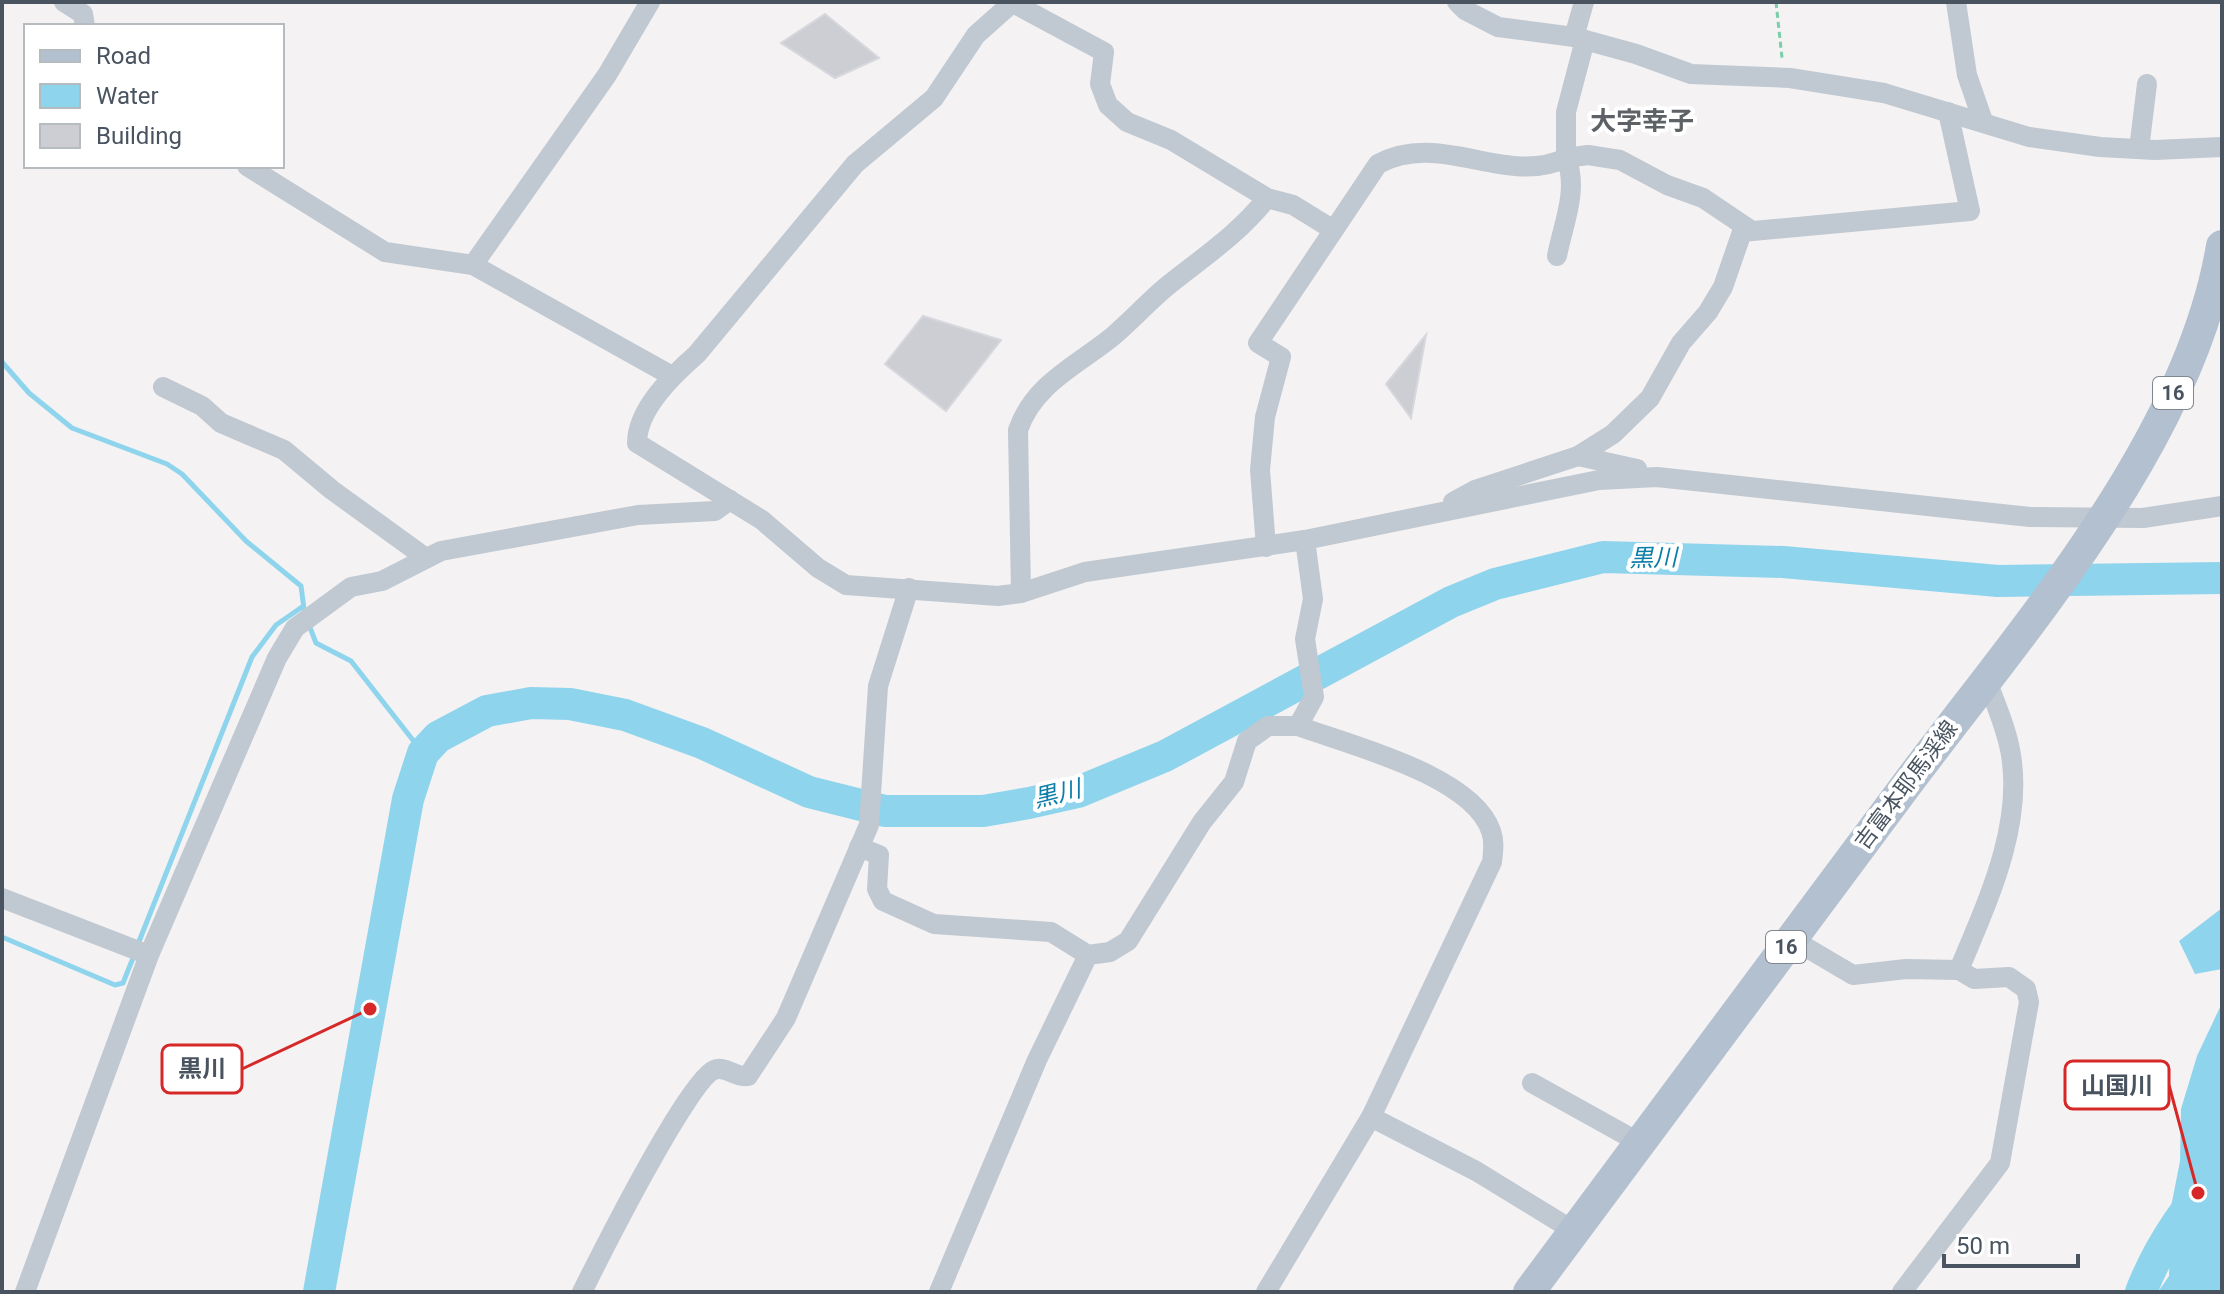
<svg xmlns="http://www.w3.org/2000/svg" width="2224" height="1294" font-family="Roboto,'Noto Sans JP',sans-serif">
  <rect width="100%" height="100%" fill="#f4f2f2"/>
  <g fill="#8fd4ed">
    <polygon points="2222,908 2222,969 2195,974 2179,941"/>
    <polygon points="2222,1003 2222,1292 2158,1292 2169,1276 2171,1207 2180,1161 2181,1109 2197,1056"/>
  </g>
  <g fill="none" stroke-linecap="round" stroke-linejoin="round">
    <g stroke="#8fd4ed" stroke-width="5">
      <polyline points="2,362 29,393 72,428 167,464 182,474 246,541 301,586 305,616"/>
      <polyline points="309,625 316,643 351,661 423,753"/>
      <polyline points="2,937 115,985 123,983 135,953"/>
      <polyline points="138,944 252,657 276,625 302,607"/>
    </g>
    <g stroke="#8fd4ed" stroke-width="32">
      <polyline points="319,1292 408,799 423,753 438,737 487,711 531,703 570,704 625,715 702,743 809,792 885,811 983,811 1029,803 1078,792 1165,756 1451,602 1495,584 1603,557 1783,562 1998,581 2222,578"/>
      <path d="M 2141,1292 C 2159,1245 2188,1204 2222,1167"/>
    </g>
  </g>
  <g fill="#ccced4" stroke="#d6d8dd" stroke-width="2">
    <polygon points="825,14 879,58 835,78 781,43"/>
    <polygon points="923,316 1001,340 946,411 885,364"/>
    <polygon points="1426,335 1411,418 1386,384"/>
  </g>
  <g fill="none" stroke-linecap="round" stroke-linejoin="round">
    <polyline stroke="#7acfaa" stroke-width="3" stroke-dasharray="6 4" stroke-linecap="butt" points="1776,2 1782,58"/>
    <g stroke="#c0c8d1" stroke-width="20">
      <polyline points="64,2 83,14 85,26"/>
      <path d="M 1013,2 L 976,35 L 934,98 L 855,164 L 697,354 C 673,375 637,409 637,443 L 762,520 L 818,568 L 846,585 L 998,596 L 1021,593 L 1085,572 L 1305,540 L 1599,480 L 1657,477 L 2030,517 L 2143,518 L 2222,506"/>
      <polyline points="1457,2 1465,10 1498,27 1574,37 1636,54 1691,74 1790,78 1884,93 2029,137 2100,147 2155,150 2222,147"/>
      <polyline points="1956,2 1967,75 1983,121"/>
      <polyline points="1013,3 1104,52 1100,84 1108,105 1127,122 1171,140 1267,198 1293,205 1332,229"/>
      <polyline points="1574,37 1584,2"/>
      <polyline points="2139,149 2147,84"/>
      <polyline points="247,166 385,252 473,265 672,376"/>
      <path d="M 1557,256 C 1563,224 1579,190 1566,158 L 1588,155 L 1620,160 L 1667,185 L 1703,198 L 1752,231"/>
      <polyline points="473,265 607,75 650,2"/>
      <polyline points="163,387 202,406 221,423 284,450 332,490 426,558"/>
      <polyline points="1578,456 1637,469 1638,477"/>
      <polyline points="1453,502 1475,490 1578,456 1613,434 1650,398 1681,343 1708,312 1723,287 1742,232 1970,211 1948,112"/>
      <path d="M 1266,547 L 1260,470 L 1265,417 L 1281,357 L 1258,343 L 1378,164 C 1441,130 1506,187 1566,158 L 1566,112 L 1585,40"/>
      <path d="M 1021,593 L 1018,430 C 1034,384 1076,366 1112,337 C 1131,321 1147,303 1166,287 C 1202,258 1239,234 1267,198"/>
      <polyline points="859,847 879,855 877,889 883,901 934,924 1051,932 1088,955"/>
      <polyline points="2,898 149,955"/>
      <path d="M 1792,939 L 1853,975 L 1906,969 L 1959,970 C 1986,904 2023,829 2011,755 C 2007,729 1995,703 1986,678"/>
      <polyline points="1532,1083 1640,1143"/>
      <polyline points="1371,1117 1476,1171 1574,1231"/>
      <polyline points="25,1292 149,955 277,658 295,628 351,587 382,581 441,551 638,515 715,511 730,500"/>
      <path d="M 582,1292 C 599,1258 688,1080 714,1070 C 725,1065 736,1078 748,1076 L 786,1018 L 869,825 L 878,686 L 909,588"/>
      <polyline points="939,1292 1037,1060 1088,955 1110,952 1128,941 1202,822 1234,782 1247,741 1268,726 1298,726 1314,697 1305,639 1313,599 1305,540"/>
      <path d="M 1266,1292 L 1371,1117 L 1492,862 C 1493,852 1495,842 1491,831 C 1472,775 1349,745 1298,726"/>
      <polyline points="1902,1292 2000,1163 2029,1002 2026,989 2009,977 1974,979 1959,970"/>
    </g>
    <path stroke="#b2c0d0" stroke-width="32" d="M 1529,1292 C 1654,1124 1779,956 1904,788 C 2021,631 2189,443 2222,246"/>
  </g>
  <g text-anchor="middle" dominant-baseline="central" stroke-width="8" stroke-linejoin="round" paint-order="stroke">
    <g fill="#fff" stroke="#808790" stroke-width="2">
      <rect x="2153" y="377" width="40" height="32" rx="6"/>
      <rect x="1766" y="931" width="40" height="32" rx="6"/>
    </g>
    <g font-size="20" font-weight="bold" fill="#495460">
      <text x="2173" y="393">16</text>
      <text x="1786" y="947">16</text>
    </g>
    <g font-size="22" fill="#495460" stroke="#fff">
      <text transform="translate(1906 785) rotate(-53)">吉富本耶馬渓線</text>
    </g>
    <g font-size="24" font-style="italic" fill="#0c7ea8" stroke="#fff">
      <text transform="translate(1653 558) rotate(-1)">黒川</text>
      <text transform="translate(1057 794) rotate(-14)">黒川</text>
    </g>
    <g font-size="26" font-weight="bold" fill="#5e6267" stroke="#fff">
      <text x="1642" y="121">大字幸子</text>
    </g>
  </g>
  <path fill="none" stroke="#d62828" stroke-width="3" d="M370 1009L242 1069M2198 1193L2169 1085"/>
  <g fill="#d62828" stroke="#fff" stroke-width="3">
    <circle cx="370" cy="1009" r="8"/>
    <circle cx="2198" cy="1193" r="8"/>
  </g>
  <g fill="#fff" stroke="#d62828" stroke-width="3">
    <rect x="162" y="1045" width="80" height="48" rx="8"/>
    <rect x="2065" y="1061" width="104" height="48" rx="8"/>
  </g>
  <g font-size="24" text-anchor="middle" font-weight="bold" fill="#495460">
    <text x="202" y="1077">黒川</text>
    <text x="2117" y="1094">山国川</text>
  </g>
  <rect width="2224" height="1294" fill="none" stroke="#495460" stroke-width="8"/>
  <rect x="24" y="24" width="260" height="144" fill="#ffffff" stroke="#b6bbbf" stroke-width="2"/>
  <rect x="40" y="50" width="40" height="12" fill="#b2c0d0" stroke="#b6bbbf" stroke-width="2"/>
  <text x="96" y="64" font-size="24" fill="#495460">Road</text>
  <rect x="40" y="84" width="40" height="24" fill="#8fd4ed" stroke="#b6bbbf" stroke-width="2"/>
  <text x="96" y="104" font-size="24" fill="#495460">Water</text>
  <rect x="40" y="124" width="40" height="24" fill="#ccced4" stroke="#b6bbbf" stroke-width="2"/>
  <text x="96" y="144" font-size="24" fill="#495460">Building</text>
  <path d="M1944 1254v12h134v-12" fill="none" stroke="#495460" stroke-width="4"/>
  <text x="1956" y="1254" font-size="24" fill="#495460" stroke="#ffffff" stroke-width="6" paint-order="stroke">50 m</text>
</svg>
